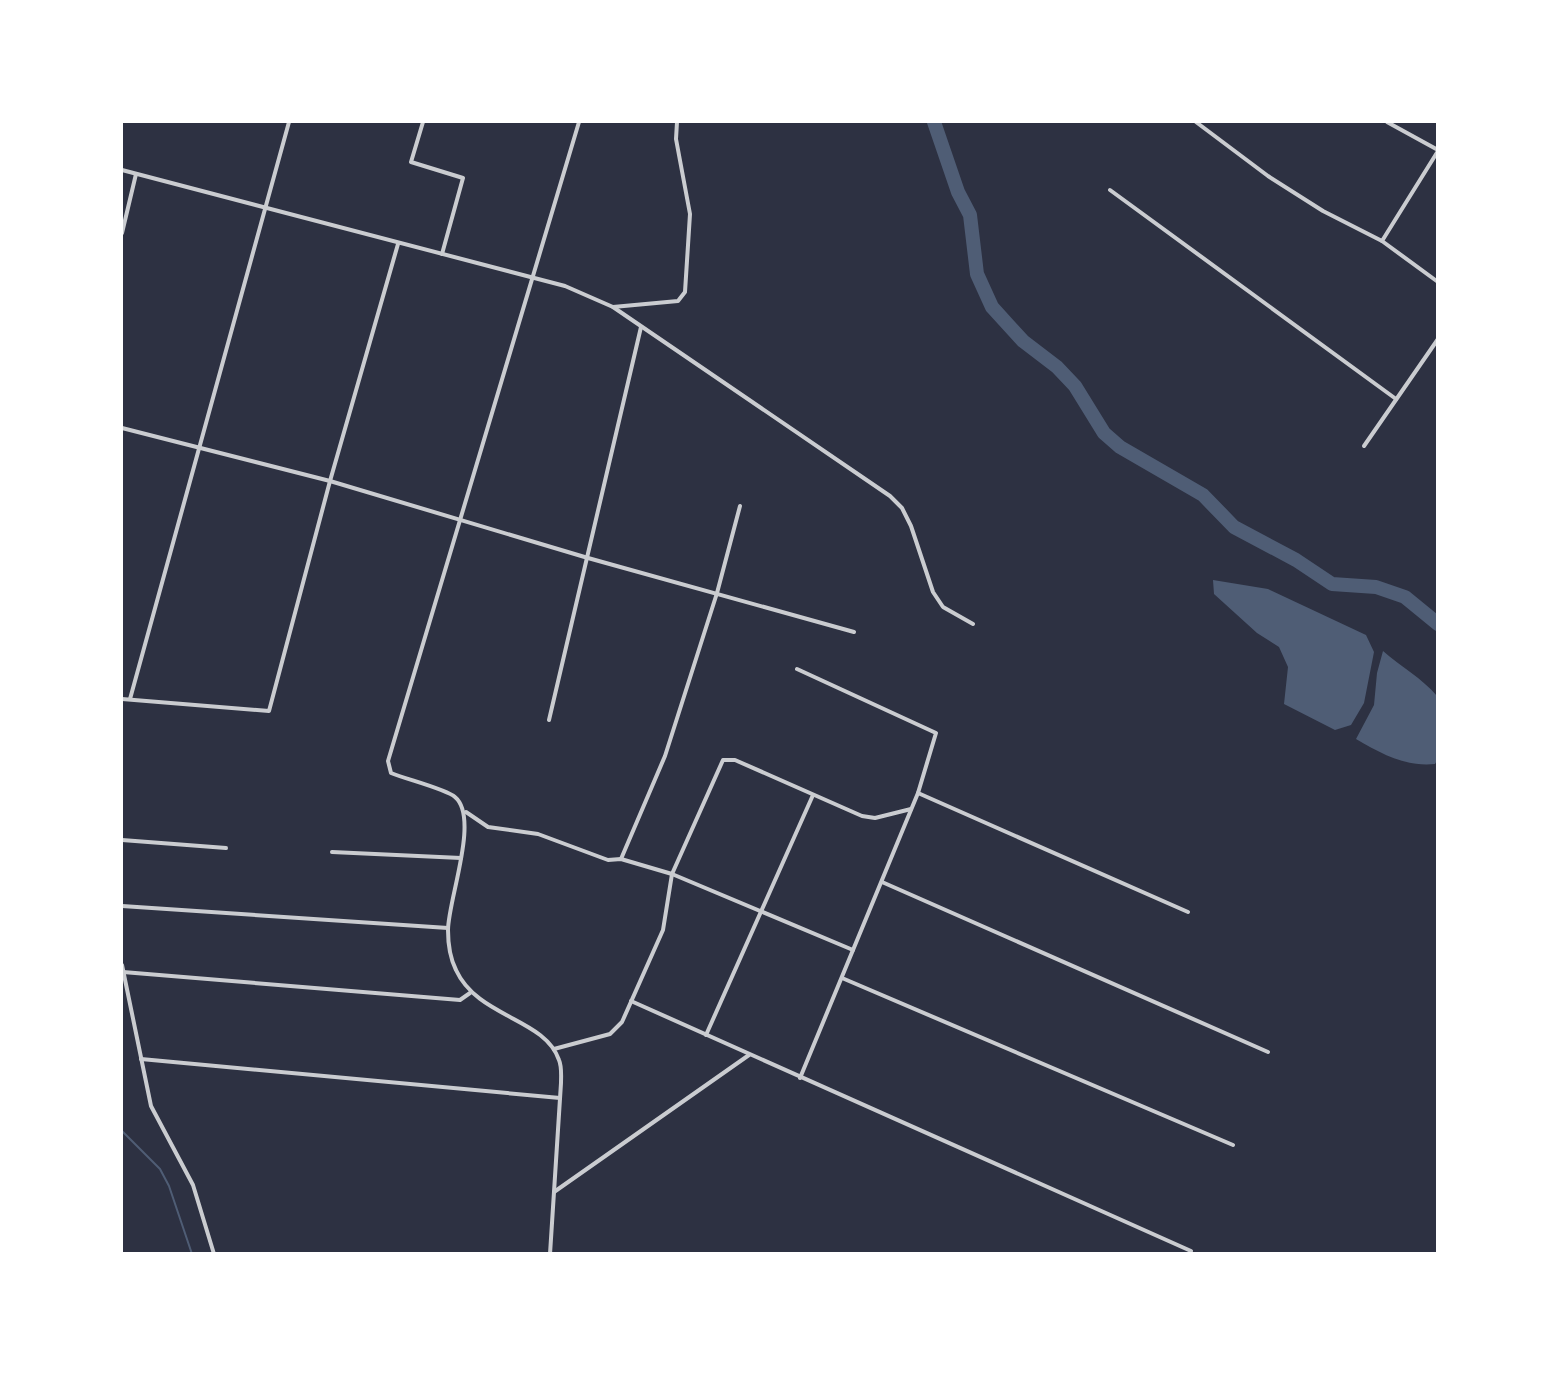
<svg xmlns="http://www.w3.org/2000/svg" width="1559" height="1375" font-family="'DM Sans',sans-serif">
  <rect width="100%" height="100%" fill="#2d3142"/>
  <g fill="#4f5d75">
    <polygon points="1213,580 1268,589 1366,635 1374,652 1364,703 1351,725 1335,730 1284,704 1288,667 1279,647 1257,633 1214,594"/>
    <path d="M 1383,651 C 1401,667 1422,678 1437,696 L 1438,759 L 1435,764 C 1405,767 1382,754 1356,739 L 1374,705 L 1377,673 Z"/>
  </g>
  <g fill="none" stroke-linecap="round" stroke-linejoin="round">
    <polyline stroke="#4f5d75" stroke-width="2" points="122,1131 160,1169 169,1186 192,1254"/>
    <polyline stroke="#4f5d75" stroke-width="14" points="934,122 958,192 970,215 977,274 992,307 1023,341 1057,367 1075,386 1104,433 1120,447 1203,495 1234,527 1296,560 1332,584 1376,587 1405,597 1438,624"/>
    <g stroke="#caccd0" stroke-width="4">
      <polyline points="423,122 411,162 463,178 442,254"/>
      <polyline points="1196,122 1268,176 1323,211 1382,241 1438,282"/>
      <polyline points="1387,122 1438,150"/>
      <polyline points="122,170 565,286 613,307 890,496 902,508 911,526 933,592 943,607 973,624"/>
      <polyline points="1110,190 1396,399"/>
      <polyline points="122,233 136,174"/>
      <polyline points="1382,241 1438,151"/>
      <polyline points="613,307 678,301 685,292 690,214 676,139 677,122"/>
      <polyline points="122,428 330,481 588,558 854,632"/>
      <polyline points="1364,446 1438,339"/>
      <polyline points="797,669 936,733 918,793 800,1078"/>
      <polyline points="122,699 269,711 330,481 398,244"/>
      <polyline points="130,699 289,122"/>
      <polyline points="549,720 641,327"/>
      <polyline points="918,793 1188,912"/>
      <polyline points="466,812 488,827 538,834 608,860 621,859 672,874 853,950"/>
      <polyline points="122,840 226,848"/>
      <polyline points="332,852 461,858"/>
      <polyline points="621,859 665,756 717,593 740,506"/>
      <polyline points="882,882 1268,1052"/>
      <polyline points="122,906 448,928"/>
      <polyline points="122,965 151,1106 193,1185 214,1254"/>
      <polyline points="123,972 460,1000 470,993"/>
      <polyline points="842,978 1233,1145"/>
      <polyline points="631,1001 1191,1251"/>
      <polyline points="706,1035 813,795"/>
      <polyline points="554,1049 610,1034 622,1022 663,930 672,874 723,760 735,760 862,816 875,818 911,809"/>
      <polyline points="141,1059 560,1098"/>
      <polyline points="554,1192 749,1055"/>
      <path d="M 550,1254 L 561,1083 C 561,1076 562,1067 559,1060 C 545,1018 478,1018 456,970 C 450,958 448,943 448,930 C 448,900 480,818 455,797 C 446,789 405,779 391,773 L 388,761 L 579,122"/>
    </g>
  </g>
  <rect width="1559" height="1375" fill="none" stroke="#ffffff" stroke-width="246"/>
</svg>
